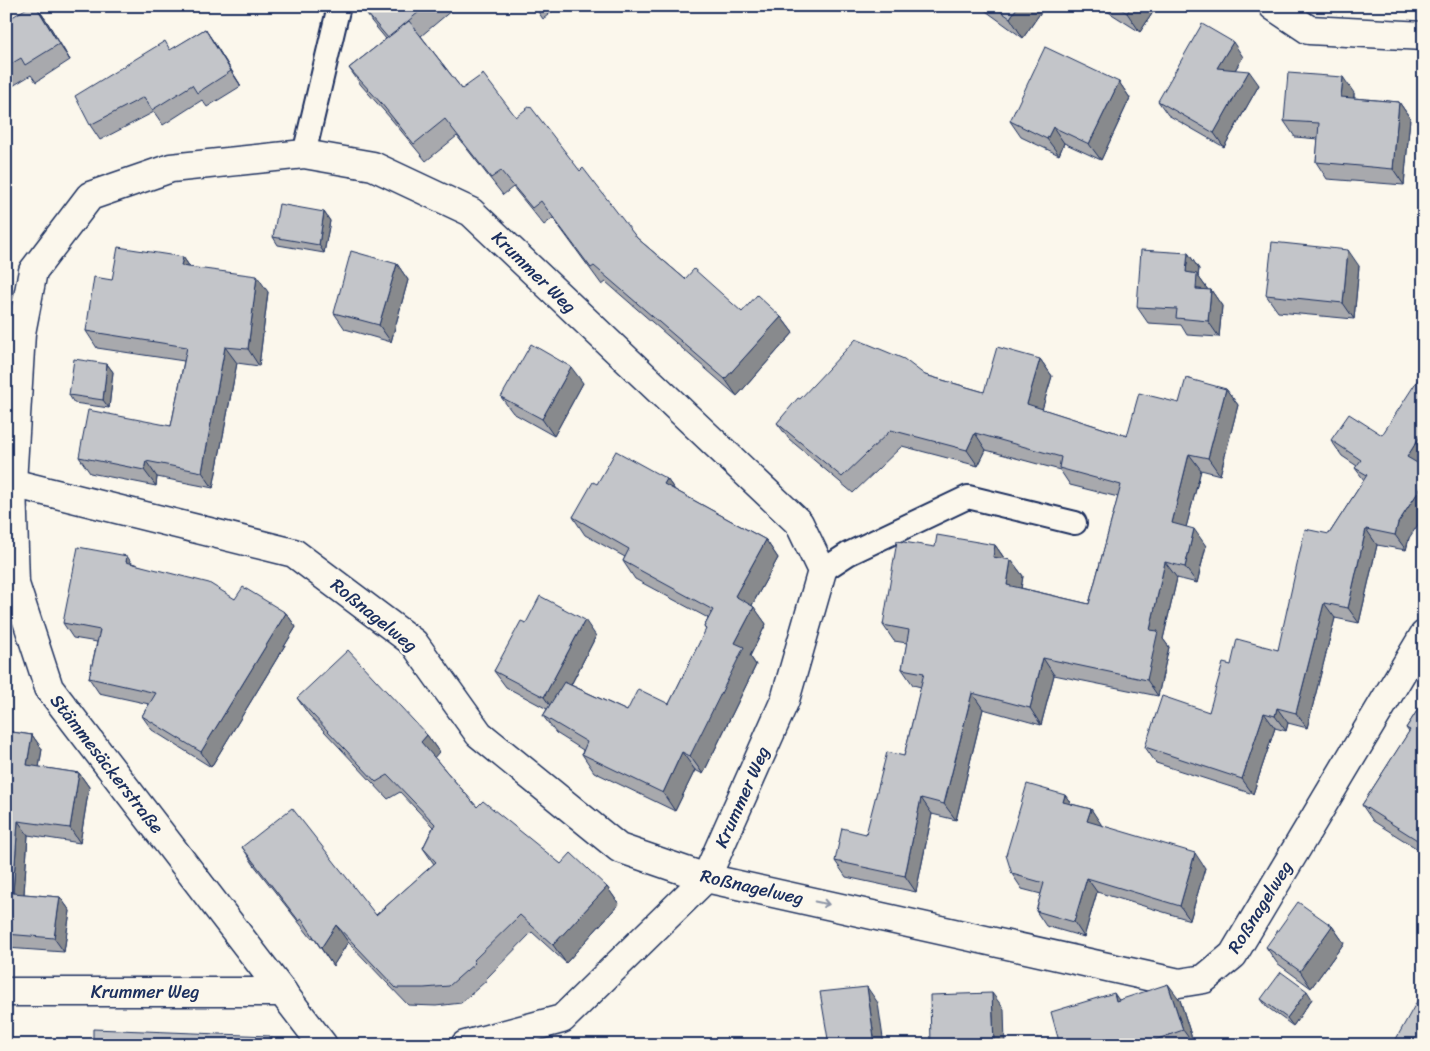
<svg xmlns="http://www.w3.org/2000/svg" width="1430" height="1051" font-family="Sriracha,sans-serif">
  <rect width="100%" height="100%" fill="#fbf7ec"/>
  <filter id="ink" filterUnits="userSpaceOnUse"><feTurbulence type="fractalNoise" baseFrequency=".02" numOctaves="2"/><feDisplacementMap in="SourceGraphic" scale="10" xChannelSelector="R" yChannelSelector="G"/><feConvolveMatrix kernelMatrix="1 2 1 2 8 2 1 2 1" color-interpolation-filters="sRGB"/></filter>
  <g filter="url(#ink)">
    <g fill="none" stroke-linecap="round" stroke-linejoin="round">
      <defs>
        <g id="lane">
          <polyline points="304,154 339,6"/>
          <polyline points="822,571 848,554 968,497 1075,523"/>
        </g>
        <g id="street">
          <polyline points="1273,6 1309,30 1424,36"/>
          <polyline points="12,483 294,553 414,643 479,734 619,848 706,878 1179,983 1204,979 1233,955 1424,635"/>
          <polyline points="6,992 283,992"/>
          <polyline points="323,1045 49,688 15,584 12,483 21,333 33,271 90,196 171,168 304,154 373,166 471,212 799,523 822,571 785,700 706,878 562,1019 465,1045"/>
        </g>
      </defs>
      <use href="#lane" stroke="#1b2f5e" stroke-width="26"/>
      <use href="#street" stroke="#1b2f5e" stroke-width="31"/>
      <use href="#lane" stroke="#fbf7ec" stroke-width="22"/>
      <use href="#street" stroke="#fbf7ec" stroke-width="28"/>
    </g>
    <g fill="#a8a9ad" stroke="#1b2f5e">
      <polygon points="36,6 46,20 70,60 36,82 31,75 6,90 6,21"/>
      <polygon points="361,6 449,6 452,10 421,36 462,89 516,117 580,171 637,238 685,279 742,312 781,317 793,333 737,396 606,282 602,285 553,218 544,225 513,187 503,195 457,136 426,161 392,120 361,85 349,68 386,39 372,22"/>
      <polygon points="534,6 559,6 543,19"/>
      <polygon points="979,6 1045,6 1023,38"/>
      <polygon points="1099,6 1157,6 1140,32"/>
      <polygon points="205,29 215,44 241,86 207,107 202,100 163,125 154,112 100,140 90,125 171,50"/>
      <polygon points="1243,57 1235,70 1259,85 1224,147 1168,115 1158,101"/>
      <polygon points="1119,82 1130,98 1101,160 1064,143 1059,155 1021,137 1010,121"/>
      <polygon points="1354,93 1354,98 1399,102 1410,118 1404,185 1327,179 1316,162 1318,139 1295,137 1284,121"/>
      <polygon points="324,212 330,221 324,253 278,245 273,237"/>
      <polygon points="1188,253 1199,269 1198,276 1208,290 1211,290 1222,306 1219,337 1187,335 1181,325 1148,323 1137,307"/>
      <polygon points="183,257 190,267 268,292 259,366 237,363 213,488 157,477 156,486 90,473 79,457 171,426 184,361 97,348 86,331 112,280"/>
      <polygon points="397,264 408,280 391,342 345,329 334,313"/>
      <polygon points="1359,266 1354,319 1278,312 1266,295"/>
      <polygon points="1040,359 1052,376 1042,409 1127,436 1179,403 1226,389 1238,405 1220,475 1201,470 1186,527 1206,546 1197,583 1177,578 1163,639 1169,647 1158,696 1054,675 1041,725 983,709 956,820 932,814 916,892 846,877 835,861 866,834 904,756 921,687 913,685 902,669 907,643 894,641 883,625 935,547 995,545 1005,559 1011,560 1023,576 1021,588 1089,604 1118,497 1070,485 1060,470 986,450 978,466 902,446 853,493 789,439 777,423 800,399 925,375 984,392"/>
      <polygon points="107,364 113,372 109,408 74,403 69,395"/>
      <polygon points="583,383 554,436 513,413 501,397"/>
      <polygon points="1331,440 1421,466 1409,538 1406,550 1377,545 1359,623 1335,618 1307,728 1288,723 1286,731 1275,728 1253,794 1156,763 1145,747 1209,712 1231,665 1278,650 1329,534 1364,480 1355,468 1357,466 1342,456"/>
      <polygon points="667,479 675,490 766,540 778,558 752,605 766,624 750,656 756,665 703,774 695,770 675,811 594,772 582,754 583,750 556,733 543,716 547,709 506,687 494,671 526,623 596,636 571,685 627,711 669,704 706,630 704,627 708,618 635,579 623,561 625,557 585,535 573,517 597,484"/>
      <polygon points="132,563 235,599 286,613 296,627 211,767 152,730 142,716 149,704 99,693 89,678 97,642 73,638 63,623"/>
      <polygon points="297,698 427,735 439,752 434,757 477,807 561,864 607,887 619,904 566,963 532,932 486,979 487,980 461,1003 436,1006 408,1005 348,942 333,966 313,937 311,938 254,865 242,847 376,915 434,864 423,848 433,827 400,792 388,799 309,715"/>
      <polygon points="1424,700 1424,853 1373,821 1362,805 1409,732 1406,728"/>
      <polygon points="6,731 32,735 42,749 39,767 79,773 89,787 80,843 28,835 24,894 60,897 70,911 64,952 6,948"/>
      <polygon points="1065,795 1071,804 1091,809 1101,825 1205,868 1190,920 1097,892 1084,937 1046,926 1036,911 1041,894 1022,889 1012,874"/>
      <polygon points="1332,926 1344,943 1311,988 1277,963 1266,947"/>
      <polygon points="1261,999 1312,999 1293,1026 1267,1007"/>
      <polygon points="1119,1000 1180,1000 1194,1045 1060,1045"/>
      <polygon points="1396,1039 1424,1045 1400,1045"/>
    </g>
    <g fill="#888a8d" stroke="#1b2f5e">
      <polygon points="36,6 46,20 70,60 59,44"/>
      <polygon points="1018,6 1045,6 1023,38 1010,18"/>
      <polygon points="1131,6 1157,6 1140,32 1127,13"/>
      <polygon points="205,29 215,44 241,86 231,71"/>
      <polygon points="1233,42 1243,57 1227,83 1217,68"/>
      <polygon points="1249,71 1259,85 1224,147 1214,133"/>
      <polygon points="1343,77 1354,93 1353,113 1341,97"/>
      <polygon points="1119,82 1130,98 1101,160 1089,144"/>
      <polygon points="1399,102 1410,118 1404,185 1393,169"/>
      <polygon points="1053,127 1064,143 1059,155 1047,139"/>
      <polygon points="324,212 330,221 324,253 319,245"/>
      <polygon points="1348,250 1359,266 1354,319 1343,303"/>
      <polygon points="1188,253 1199,269 1198,276 1208,290 1196,289 1186,272"/>
      <polygon points="183,257 194,273 181,266"/>
      <polygon points="397,264 408,280 391,342 379,325"/>
      <polygon points="257,276 268,292 259,366 248,349"/>
      <polygon points="1211,290 1222,306 1219,337 1208,321"/>
      <polygon points="781,317 793,333 737,396 725,379"/>
      <polygon points="225,347 237,363 213,488 202,472"/>
      <polygon points="1040,359 1052,376 1039,420 1027,404"/>
      <polygon points="107,364 113,372 109,408 103,400"/>
      <polygon points="571,367 583,383 554,436 542,419"/>
      <polygon points="1226,389 1238,405 1220,475 1208,458"/>
      <polygon points="1424,430 1424,462 1418,472 1407,457"/>
      <polygon points="975,433 986,450 978,466 967,450"/>
      <polygon points="1189,454 1201,470 1183,539 1172,523"/>
      <polygon points="146,461 157,477 156,486 144,470"/>
      <polygon points="667,479 679,496 664,484"/>
      <polygon points="1424,483 1424,516 1409,538 1406,550 1395,535 1398,523"/>
      <polygon points="1194,529 1206,546 1197,583 1185,567"/>
      <polygon points="1366,529 1377,545 1359,623 1348,608"/>
      <polygon points="766,540 778,558 747,614 735,596"/>
      <polygon points="995,545 1006,561 993,557"/>
      <polygon points="127,556 137,571 126,562"/>
      <polygon points="1011,560 1023,576 1019,602 1007,585"/>
      <polygon points="1165,562 1177,578 1163,639 1169,647 1158,696 1147,680 1150,630"/>
      <polygon points="1324,603 1335,618 1307,728 1296,713"/>
      <polygon points="754,607 766,624 750,656 756,665 703,774 690,756 735,643"/>
      <polygon points="286,613 296,627 211,767 201,752"/>
      <polygon points="585,620 596,636 556,714 544,697"/>
      <polygon points="1043,658 1054,675 1041,725 1030,708"/>
      <polygon points="972,693 983,709 956,820 944,804"/>
      <polygon points="1277,708 1288,723 1286,731 1275,716"/>
      <polygon points="1264,713 1275,728 1253,794 1242,779"/>
      <polygon points="32,735 42,749 37,780 27,765"/>
      <polygon points="427,735 439,752 433,759 421,742"/>
      <polygon points="682,752 695,770 675,811 663,793"/>
      <polygon points="79,773 89,787 80,843 70,828"/>
      <polygon points="1065,795 1075,809 1063,802"/>
      <polygon points="921,798 932,814 916,892 905,876"/>
      <polygon points="1091,809 1101,824 1098,835 1087,821"/>
      <polygon points="18,821 28,835 23,908 13,893"/>
      <polygon points="1195,853 1205,868 1190,920 1180,906"/>
      <polygon points="1087,878 1097,892 1084,937 1074,922"/>
      <polygon points="607,887 619,904 566,963 553,945"/>
      <polygon points="60,897 70,911 64,952 54,938"/>
      <polygon points="336,925 348,942 333,966 321,948"/>
      <polygon points="1332,926 1344,943 1311,988 1300,971"/>
      <polygon points="1168,984 1180,1000 1194,1045 1183,1030"/>
      <polygon points="867,987 878,1003 884,1045 875,1045"/>
      <polygon points="1307,991 1312,999 1293,1026 1287,1018"/>
      <polygon points="992,993 1004,1009 1005,1045 994,1045"/>
      <polygon points="1114,993 1125,1009 1116,1001"/>
      <polygon points="270,1036 276,1045 269,1045"/>
    </g>
    <g fill="#c3c5c9" stroke="#1b2f5e">
      <polygon points="30,6 36,6 59,44 25,65 21,58 6,67 6,21"/>
      <polygon points="361,6 426,6 388,38"/>
      <polygon points="993,6 1018,6 1010,18"/>
      <polygon points="1116,6 1131,6 1127,13"/>
      <polygon points="409,21 462,89 483,74 516,117 530,106 580,171 583,168 637,238 685,279 694,269 742,312 757,295 781,317 725,379 594,266 591,268 541,201 532,208 501,171 491,178 445,119 414,144 381,103 349,68"/>
      <polygon points="1202,24 1233,42 1217,68 1249,71 1214,133 1158,101"/>
      <polygon points="205,29 231,71 197,93 192,85 152,110 144,97 90,125 75,96 165,41 170,50"/>
      <polygon points="1045,47 1119,82 1089,144 1053,127 1047,139 1010,121"/>
      <polygon points="1288,73 1343,77 1341,97 1399,102 1393,169 1316,162 1319,123 1284,121"/>
      <polygon points="279,204 324,212 319,245 273,237"/>
      <polygon points="1272,242 1348,250 1343,303 1266,295"/>
      <polygon points="118,247 183,257 181,266 257,276 248,349 225,347 202,472 146,461 144,470 79,457 88,410 171,426 187,347 86,331 94,277 112,280"/>
      <polygon points="1141,250 1188,253 1186,272 1197,274 1196,289 1211,290 1208,321 1176,318 1177,309 1137,307"/>
      <polygon points="351,251 397,264 379,325 334,313"/>
      <polygon points="856,339 904,359 925,375 984,392 997,347 1040,359 1027,404 1127,436 1139,393 1179,403 1186,378 1226,389 1208,458 1189,454 1172,523 1194,529 1185,567 1165,562 1150,630 1158,631 1147,680 1043,658 1030,708 972,693 944,804 921,798 905,876 835,861 842,828 866,834 887,752 904,756 924,673 902,669 909,630 883,625 897,541 935,547 937,535 995,545 993,557 1011,560 1007,585 1089,604 1121,485 1059,468 1061,457 975,433 967,450 891,430 842,477 777,423 798,398 800,399"/>
      <polygon points="531,344 571,367 542,419 501,397"/>
      <polygon points="74,359 107,364 103,400 69,395"/>
      <polygon points="1424,370 1424,430 1407,457 1424,467 1424,483 1398,523 1395,535 1366,529 1348,608 1324,603 1296,713 1277,708 1275,716 1264,713 1242,779 1145,747 1162,696 1209,712 1223,663 1231,665 1237,639 1278,650 1305,529 1329,534 1367,475 1355,468 1361,460 1331,440 1349,414 1382,435"/>
      <polygon points="616,451 667,479 664,484 766,540 735,596 754,607 735,643 744,647 690,756 682,752 663,793 582,754 587,742 543,716 564,682 627,711 638,689 669,704 706,629 704,627 713,610 623,561 629,549 573,517 593,482 597,484"/>
      <polygon points="78,547 127,556 126,562 209,583 235,599 243,587 286,613 201,752 142,716 156,693 89,678 100,630 63,623"/>
      <polygon points="540,596 585,620 544,697 494,671 521,621 526,623"/>
      <polygon points="348,650 427,735 421,742 477,807 483,801 561,864 571,853 607,887 553,945 520,915 473,961 475,963 449,986 424,988 396,988 336,925 321,948 302,919 299,921 242,847 292,808 376,915 436,862 423,848 435,824 388,775 376,782 297,698"/>
      <polygon points="1424,700 1424,840 1422,843 1362,805 1410,730 1406,728"/>
      <polygon points="6,731 32,735 27,765 79,773 70,828 18,821 13,893 60,897 54,938 6,934"/>
      <polygon points="1027,784 1065,795 1063,802 1091,809 1087,821 1195,853 1180,906 1087,878 1074,922 1036,911 1044,883 1012,874 1006,855"/>
      <polygon points="1298,902 1332,926 1300,971 1266,947"/>
      <polygon points="1281,972 1307,991 1287,1018 1261,999"/>
      <polygon points="1168,984 1183,1030 1141,1045 1060,1045 1051,1012 1114,993 1116,1001"/>
      <polygon points="867,987 875,1045 829,1045 820,992"/>
      <polygon points="1424,989 1424,1045 1406,1045 1396,1039"/>
      <polygon points="992,993 994,1045 931,1045 930,995"/>
      <polygon points="93,1029 270,1036 269,1045 93,1045"/>
    </g>
    <defs><path id="oneway-shaft" d="M-6 0H5M1.5-3L5.5 0L1.5 3" fill="none" stroke-width="1.6" stroke-linecap="round" stroke-linejoin="round" transform="scale(1.25)"/></defs>
    <use stroke="#8b93a5" href="#oneway-shaft" transform="translate(822 903) rotate(12)"/>
  </g>
  <g text-anchor="middle" dominant-baseline="central" stroke-width="5" stroke-linejoin="round" paint-order="stroke">
    <g font-size="18" fill="#1b2f5e" stroke="#fbf7ec">
      <text transform="translate(534 272) rotate(44)">Krummer Weg</text>
      <text transform="translate(374 615) rotate(39)">Roßnagelweg</text>
      <text transform="translate(107 764) rotate(52)">Stämmesäckerstraße</text>
      <text transform="translate(742 797) rotate(-66)">Krummer Weg</text>
      <text transform="translate(752 887) rotate(13)">Roßnagelweg</text>
      <text transform="translate(1260 907) rotate(-58)">Roßnagelweg</text>
      <text x="145" y="992">Krummer Weg</text>
    </g>
  </g>
  <rect width="1430" height="1051" fill="none" stroke="#fbf7ec" stroke-width="25"/>
  <rect x="12" y="12" width="1405" height="1026" fill="none" stroke="#1b2f5e" stroke-width="2" filter="url(#ink)"/>
</svg>
